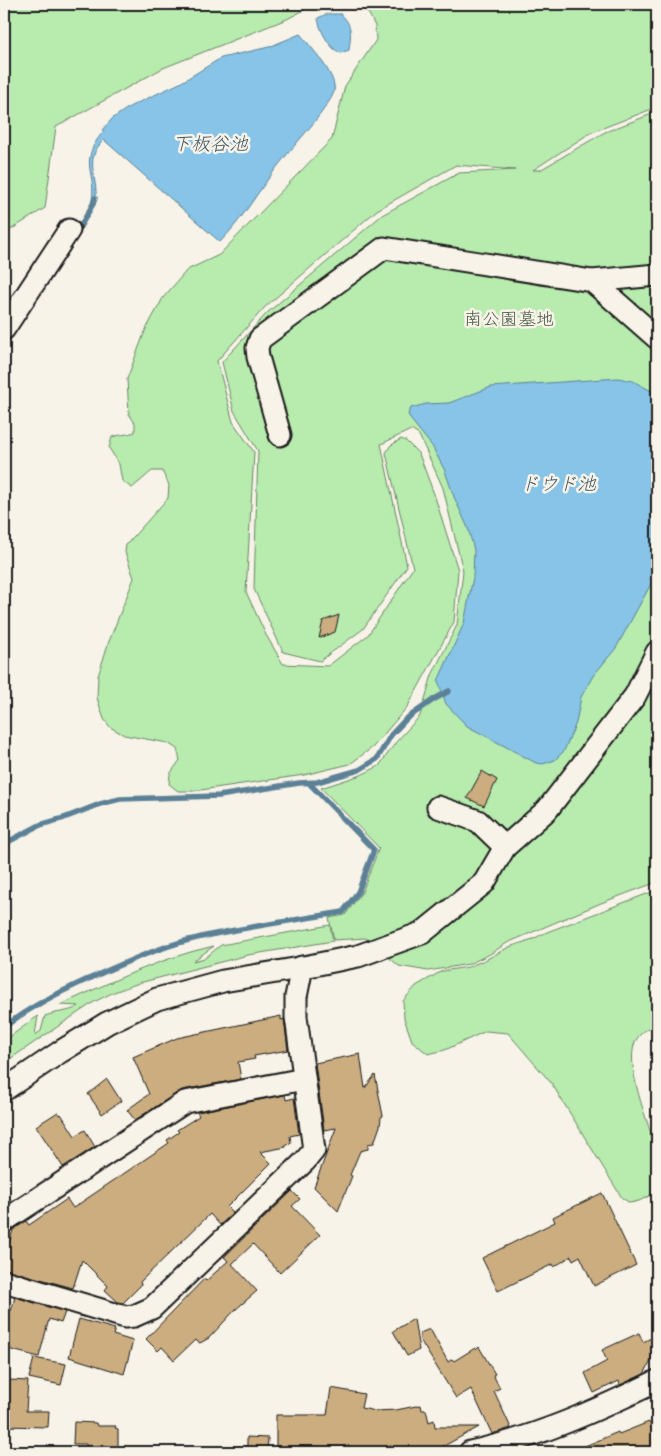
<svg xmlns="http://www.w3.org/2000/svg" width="661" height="1456" font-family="'Shantell Sans','Klee One',sans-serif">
  <rect width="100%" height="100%" fill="#f7f3e8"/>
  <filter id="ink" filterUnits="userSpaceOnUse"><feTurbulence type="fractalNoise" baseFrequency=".02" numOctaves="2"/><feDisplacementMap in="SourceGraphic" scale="10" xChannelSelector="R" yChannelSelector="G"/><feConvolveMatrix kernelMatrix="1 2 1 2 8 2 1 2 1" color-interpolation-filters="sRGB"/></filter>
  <g filter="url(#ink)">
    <g fill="#b7ecae" stroke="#6a8465">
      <polygon points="4,4 328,4 312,6 287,19 163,68 56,127 45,208 4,234"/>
      <path d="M 356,4 L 657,4 L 657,107 L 590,133 L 533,170 L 540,170 L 605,132 L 657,112 L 657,882 L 601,903 L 507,943 L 490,954 L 469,964 L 428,971 L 399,966 L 366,938 L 334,940 L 329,918 L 345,915 L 362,892 L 379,848 L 321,788 L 361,775 L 379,766 L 396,742 L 420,716 L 432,675 L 457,625 L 463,571 L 443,488 L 419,435 L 411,430 L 381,444 L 407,566 L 363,629 L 320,661 L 283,652 L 254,589 L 258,451 L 234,411 L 222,362 L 267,313 L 382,215 L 459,173 L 515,170 L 456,165 L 377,210 L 265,307 L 217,361 L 233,422 L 254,452 L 246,592 L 266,635 L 283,664 L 328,666 L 368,635 L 413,568 L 386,453 L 390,446 L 401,439 L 406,441 L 419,454 L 434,494 L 458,570 L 454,622 L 408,706 L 373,747 L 350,764 L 304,775 L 194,791 L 178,791 L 169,784 L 170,774 L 180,760 L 177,749 L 168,743 L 124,735 L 110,727 L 104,719 L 97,698 L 98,676 L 108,644 L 134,578 L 125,552 L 126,545 L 168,498 L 169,485 L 162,471 L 152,471 L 132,488 L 122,481 L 119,464 L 109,448 L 112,437 C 121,434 127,435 135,432 L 135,423 L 129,414 L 127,379 L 145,331 L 163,298 L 187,270 L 219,255 L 332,139 L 345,86 L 376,40 L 375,26 L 369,14 Z"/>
      <path d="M 657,890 L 657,1025 C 650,1027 643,1031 638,1037 C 620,1059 651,1128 657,1153 C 660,1165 657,1180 657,1192 L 639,1201 L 630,1203 L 622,1198 L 552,1084 L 508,1033 L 486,1031 L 445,1050 L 428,1054 L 412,1041 L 404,1018 L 403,1001 L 416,986 L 442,971 L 468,967 L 487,959 L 509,947 L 533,939 L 547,932 Z"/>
      <path d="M 330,925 L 333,941 L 248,955 L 139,983 L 114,992 L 94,1002 L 4,1063 L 4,1041 L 38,1016 L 35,1035 L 41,1031 L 45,1016 C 57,1011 68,1013 79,1006 L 60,1005 C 111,982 160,958 214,946 L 193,961 L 205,958 L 221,945 Z"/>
    </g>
    <g fill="#87c4e7" stroke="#5c8196">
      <path d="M 327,14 L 341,14 C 353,26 351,34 349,50 L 341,53 C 330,50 319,29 318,18 Z"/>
      <path d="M 300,34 C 309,44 332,71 334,85 C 336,92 330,100 326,106 C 310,130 288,151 271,175 C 254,198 240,222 220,242 L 104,140 C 81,161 101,180 95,205 L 91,204 C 99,174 76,164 103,132 L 103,129 L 113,118 L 131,106 L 180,83 L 221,58 L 269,47 Z"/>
      <polygon points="618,378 633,381 657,394 657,573 616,648 593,676 581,697 576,723 564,751 555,760 543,764 536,763 467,726 446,704 438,681 464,623 473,577 474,550 468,528 454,497 445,471 432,446 411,420 408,414 411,408 426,404 449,403 491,387"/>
    </g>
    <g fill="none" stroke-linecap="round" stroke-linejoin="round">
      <g stroke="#5c8196" stroke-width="5.5">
        <polyline points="76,234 93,204 95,198"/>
        <polyline points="4,343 10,333"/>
        <polyline points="4,844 40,825 64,818 100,804 120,799 219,796 299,783 317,782 359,770 377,759 391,735 406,719 433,700 449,691"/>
        <path d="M 4,1027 C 30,1007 56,994 86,980 C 120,965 154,949 189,940 C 240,927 292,921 343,912 L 358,892 L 374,850 L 309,783"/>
      </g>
    </g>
    <g fill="#cbad80" stroke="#1c1c1c">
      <polygon points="339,615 335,632 319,638 323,621"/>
      <polygon points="482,771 497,780 484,806 467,798"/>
      <polygon points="281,1016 281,1020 284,1019 288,1050 254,1056 255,1059 238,1062 241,1079 182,1090 135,1120 127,1110 149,1094 133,1057 177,1038"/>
      <polygon points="360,1054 365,1088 375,1075 383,1116 381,1117 380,1126 374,1143 368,1144 368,1149 360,1151 350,1175 352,1176 338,1211 314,1187 336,1128 324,1130 315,1063"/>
      <polygon points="107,1079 121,1101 102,1114 88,1094"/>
      <polygon points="285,1095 286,1100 294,1098 299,1134 290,1136 291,1143 286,1144 286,1147 260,1152 271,1163 227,1207 233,1213 220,1225 210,1214 140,1282 141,1285 123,1303 118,1302 105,1290 108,1286 82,1260 73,1288 4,1269 4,1246 8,1247 13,1230 26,1221 29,1225 67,1199 73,1208 169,1143 167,1140 179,1132 177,1130 199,1116 197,1112"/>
      <polygon points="58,1112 60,1115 61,1114 75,1136 85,1130 95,1147 63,1167 36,1126"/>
      <polygon points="292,1191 300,1199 292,1206 320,1235 280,1273 253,1244 232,1264 257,1291 235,1310 209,1338 200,1343 195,1340 174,1360 162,1347 158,1351 146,1339 204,1279 206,1281 228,1261 224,1257"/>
      <polygon points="602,1193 636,1265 594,1286 580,1256 573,1260 571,1256 554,1267 553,1264 498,1291 482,1258 555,1222 553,1217"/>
      <polygon points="15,1297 65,1312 61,1323 49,1319 39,1357 4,1348 4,1308 11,1311"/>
      <polygon points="79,1319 115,1329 113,1335 133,1341 124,1374 69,1357"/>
      <polygon points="414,1319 419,1350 407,1356 393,1331"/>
      <polygon points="430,1329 448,1362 452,1359 454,1361 475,1348 476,1350 479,1347 495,1374 493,1375 500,1388 494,1391 511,1428 492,1434 471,1389 456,1398 420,1340 420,1333"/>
      <polygon points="639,1333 643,1342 657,1335 657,1350 644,1374 620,1385 619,1381 594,1393 585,1373 607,1361 602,1350"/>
      <polygon points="34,1358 66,1364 61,1385 29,1378"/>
      <polygon points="9,1380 28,1381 26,1411 49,1411 48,1427 4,1426 4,1388 6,1389"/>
      <polygon points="331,1388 364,1394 361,1408 376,1411 396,1410 421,1405 422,1410 426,1410 429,1422 434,1420 435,1427 479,1427 440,1448 415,1451 415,1448 382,1449 382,1451 346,1450 346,1452 319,1452 319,1447 276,1447 276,1415 327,1415"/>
      <polygon points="74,1422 96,1423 97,1426 116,1426 115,1428 118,1429 118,1447 86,1446 86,1444 73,1444"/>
      <polygon points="649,1422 657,1441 657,1452 571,1452 618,1432 619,1434"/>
      <polygon points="247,1437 268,1438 267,1452 247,1452"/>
    </g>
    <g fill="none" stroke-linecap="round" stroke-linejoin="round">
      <defs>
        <g id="minor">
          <polyline points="592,281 657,338"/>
          <polyline points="4,329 69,230"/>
          <polyline points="280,435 258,357 257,348 260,339 384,248 592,281 657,275"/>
          <polyline points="438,807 478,821 505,847"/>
          <polyline points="4,1090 60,1052 107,1023 157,999 223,981 294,969 358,956 422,933 484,883 505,847 547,810 635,696 657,652"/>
          <polyline points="4,1221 185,1102 304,1079"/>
          <polyline points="4,1281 125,1317 134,1316 152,1308 305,1161 314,1150 296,1017 296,997 302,967"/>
          <path d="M 470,1452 C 535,1438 598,1410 657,1381"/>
        </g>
      </defs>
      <use href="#minor" stroke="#1c1c1c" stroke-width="25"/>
      <use href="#minor" stroke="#f7f3e8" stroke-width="21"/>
    </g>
  </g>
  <g text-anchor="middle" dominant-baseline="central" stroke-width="5" stroke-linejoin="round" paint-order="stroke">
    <g font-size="18" fill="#4a5a48" stroke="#f7f3e8">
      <text x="509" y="319">南公園墓地</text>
    </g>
    <g font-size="19" font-style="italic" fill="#415763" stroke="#f7f3e8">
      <text x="210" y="143">下板谷池</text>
      <text x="558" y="483">ドウド池</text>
    </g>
  </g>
  <rect width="661" height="1456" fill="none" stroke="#f7f3e8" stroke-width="20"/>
  <rect x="10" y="10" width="641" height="1436" fill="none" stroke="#1c1c1c" stroke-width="2" filter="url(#ink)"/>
</svg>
